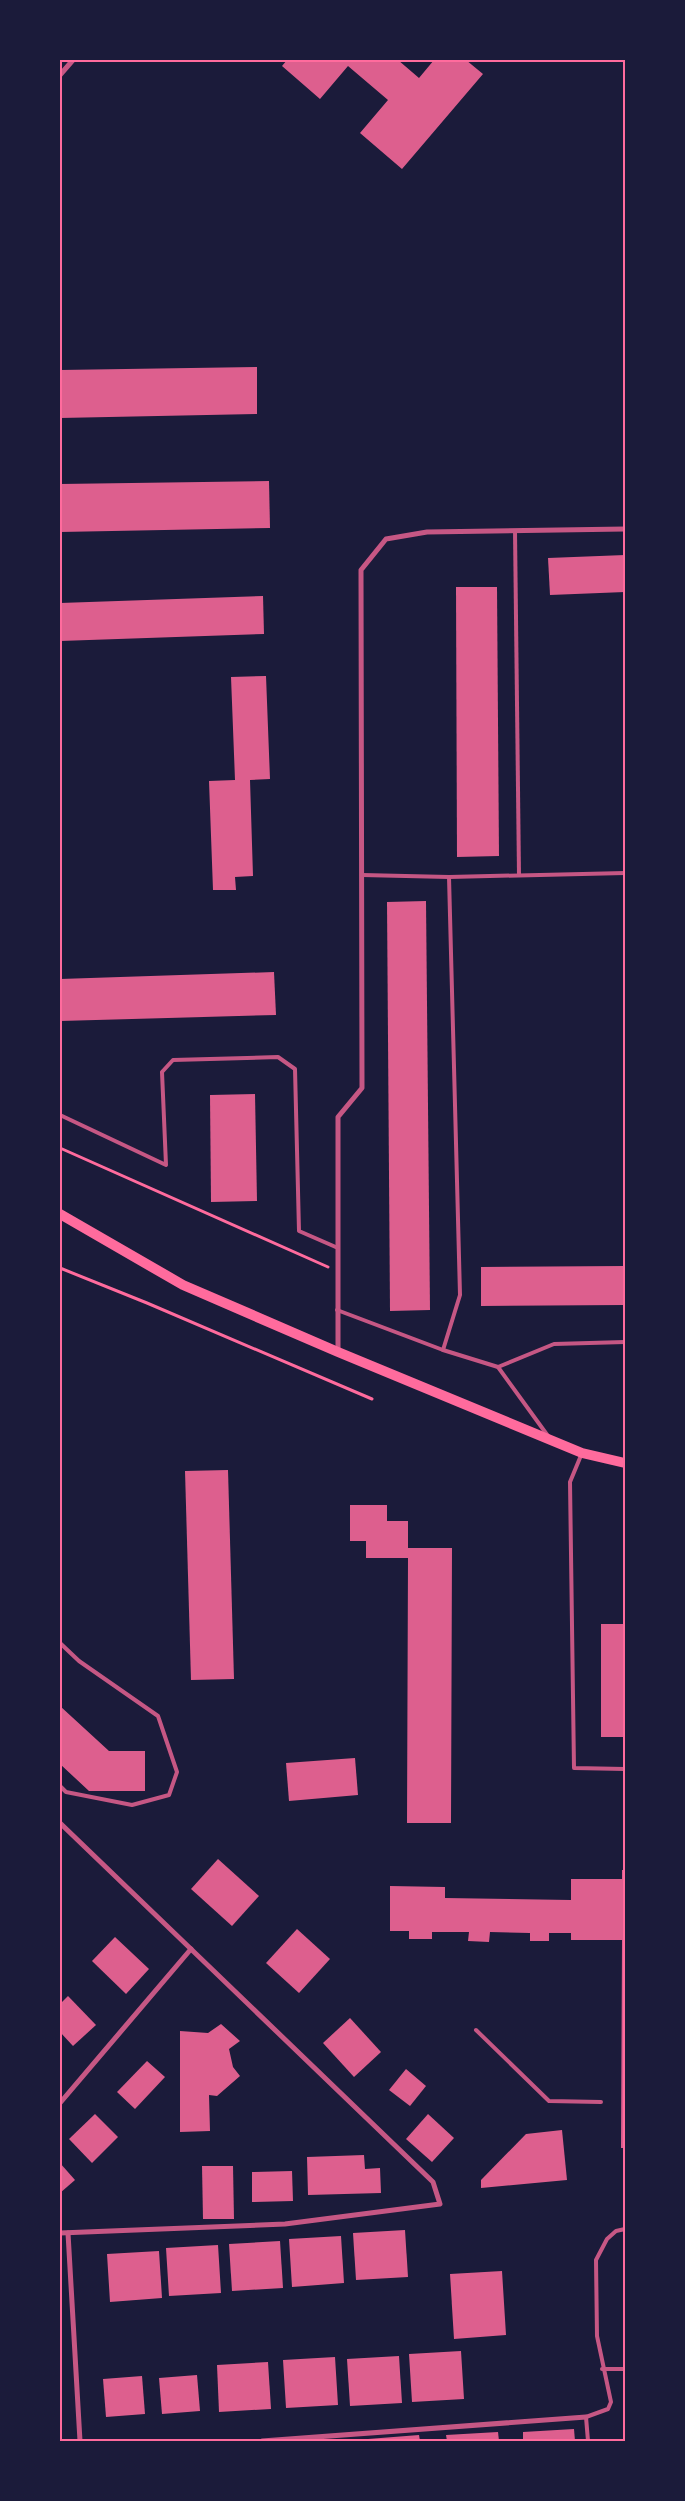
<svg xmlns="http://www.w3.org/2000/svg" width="685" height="2501" font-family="'Fira Sans Condensed',sans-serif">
  <rect width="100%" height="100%" fill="#1b1b3a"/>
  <g fill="#dd5f8e">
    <polygon points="287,60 398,60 419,78 434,60 466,60 483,74 402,169 360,133 388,100 348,66 320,99 282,66"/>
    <polygon points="257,367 257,414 60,418 60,370"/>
    <polygon points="269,481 270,528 60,532 60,484"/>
    <polygon points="625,555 625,592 550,595 548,558"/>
    <polygon points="456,587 497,587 499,856 457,857"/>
    <polygon points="263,596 264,634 60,641 60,603"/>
    <polygon points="266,676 270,779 250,780 253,876 235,877 236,890 213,890 209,781 235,780 231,677"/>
    <polygon points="426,901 430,1310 390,1311 387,902"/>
    <polygon points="274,972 276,1015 60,1021 60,979"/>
    <polygon points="255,1094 257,1201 211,1202 210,1095"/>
    <polygon points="625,1266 625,1305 481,1306 481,1267"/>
    <polygon points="228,1470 234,1679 191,1680 185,1471"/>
    <polygon points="350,1505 387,1505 387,1521 408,1521 408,1548 452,1548 451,1823 407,1823 408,1558 366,1558 366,1541 350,1541"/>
    <rect x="601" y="1624" width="24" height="113"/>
    <polygon points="60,1706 109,1751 145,1751 145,1791 89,1791 60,1764"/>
    <polygon points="355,1758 358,1795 289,1801 286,1763"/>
    <polygon points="218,1859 259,1896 232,1926 191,1889"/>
    <polygon points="622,1870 625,1870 625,2148 621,2148 622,1940 571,1940 571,1933 549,1933 549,1941 530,1941 530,1933 490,1932 489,1942 468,1941 469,1932 432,1932 432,1939 409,1939 409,1931 390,1931 390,1886 445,1887 445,1898 571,1900 571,1879 622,1879"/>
    <polygon points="297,1929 330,1959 299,1993 266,1963"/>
    <polygon points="115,1937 149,1969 126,1994 92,1961"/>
    <polygon points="68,1996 96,2025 73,2046 60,2032 60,2004"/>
    <polygon points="350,2018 381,2052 354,2077 323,2043"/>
    <polygon points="221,2024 240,2041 229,2049 233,2067 240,2076 217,2096 209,2095 210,2131 180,2132 180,2031 208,2033"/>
    <polygon points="147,2061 165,2077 135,2109 117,2092"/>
    <polygon points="406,2069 426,2086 410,2106 389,2090"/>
    <polygon points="95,2114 118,2137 92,2163 69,2139"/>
    <polygon points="428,2114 454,2138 432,2162 406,2139"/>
    <polygon points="562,2130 567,2180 481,2188 481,2180 526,2134"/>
    <polygon points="364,2155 365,2169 380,2168 381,2193 308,2195 307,2157"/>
    <polygon points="60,2163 75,2180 60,2193"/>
    <polygon points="202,2166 233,2166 234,2219 203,2219"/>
    <polygon points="292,2171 293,2201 252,2202 252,2172"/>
    <polygon points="405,2230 408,2277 356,2280 353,2233"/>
    <polygon points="341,2236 344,2283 292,2287 289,2239"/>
    <polygon points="280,2241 283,2288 232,2291 229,2244"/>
    <polygon points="218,2245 221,2293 169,2296 166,2248"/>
    <polygon points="159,2251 162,2298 110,2302 107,2254"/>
    <polygon points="502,2271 506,2335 454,2339 450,2274"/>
    <polygon points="461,2351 464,2399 412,2402 409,2354"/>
    <polygon points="399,2356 402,2403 350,2406 347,2359"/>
    <polygon points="335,2357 338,2405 286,2408 283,2360"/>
    <polygon points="268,2362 271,2409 219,2412 217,2365"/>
    <polygon points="197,2375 200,2411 162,2414 159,2378"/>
    <polygon points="142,2376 145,2414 106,2417 103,2379"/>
    <polygon points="574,2429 575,2441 523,2441 523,2432"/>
    <polygon points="498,2432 499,2441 447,2441 446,2435"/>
    <polygon points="419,2435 420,2441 368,2441 368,2439"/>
  </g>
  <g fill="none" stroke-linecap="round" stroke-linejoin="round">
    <g stroke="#ff6b9d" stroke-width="3">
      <polyline points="60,1148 328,1267"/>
      <polyline points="60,1268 147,1303 372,1399"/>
    </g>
    <g stroke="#c65784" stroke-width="4">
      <polyline points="515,531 519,875"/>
      <polyline points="362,875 449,877 460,1295 443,1350"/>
      <polyline points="449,877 625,873"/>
      <polyline points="60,1115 166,1165 162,1072 173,1060 278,1057 295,1069 299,1231 338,1248"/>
      <polyline points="337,1310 443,1350 498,1367 548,1436"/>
      <polyline points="498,1367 554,1344 625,1342"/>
      <polyline points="582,1453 570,1482 574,1768 625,1769"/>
      <polyline points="60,1643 79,1661 158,1716 177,1772 169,1795 132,1805 66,1792 60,1786"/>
      <polyline points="476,2030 549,2101 601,2102"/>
      <polyline points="602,2369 625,2369"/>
      <polyline points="588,2441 586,2417 608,2409 611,2402 597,2336 596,2260 607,2239 616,2231 625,2229"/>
    </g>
    <g stroke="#c65784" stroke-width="5">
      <polyline points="60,75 73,60"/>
      <polyline points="338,1352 338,1117 362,1088 361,570 386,539 427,532 625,529"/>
      <polyline points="60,1823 433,2182 440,2204 285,2224 60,2233"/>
      <polyline points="60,2103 191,1949"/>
      <polyline points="68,2233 80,2441"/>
      <polyline points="262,2441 586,2417"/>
    </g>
    <polyline stroke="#ff6b9d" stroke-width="10" points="60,1214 183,1285 338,1352 582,1453 625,1463"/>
  </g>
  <rect width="685" height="2501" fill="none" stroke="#1b1b3a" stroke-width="122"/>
  <rect x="61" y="61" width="563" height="2379" fill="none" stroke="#ff6b9d" stroke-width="2"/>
</svg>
